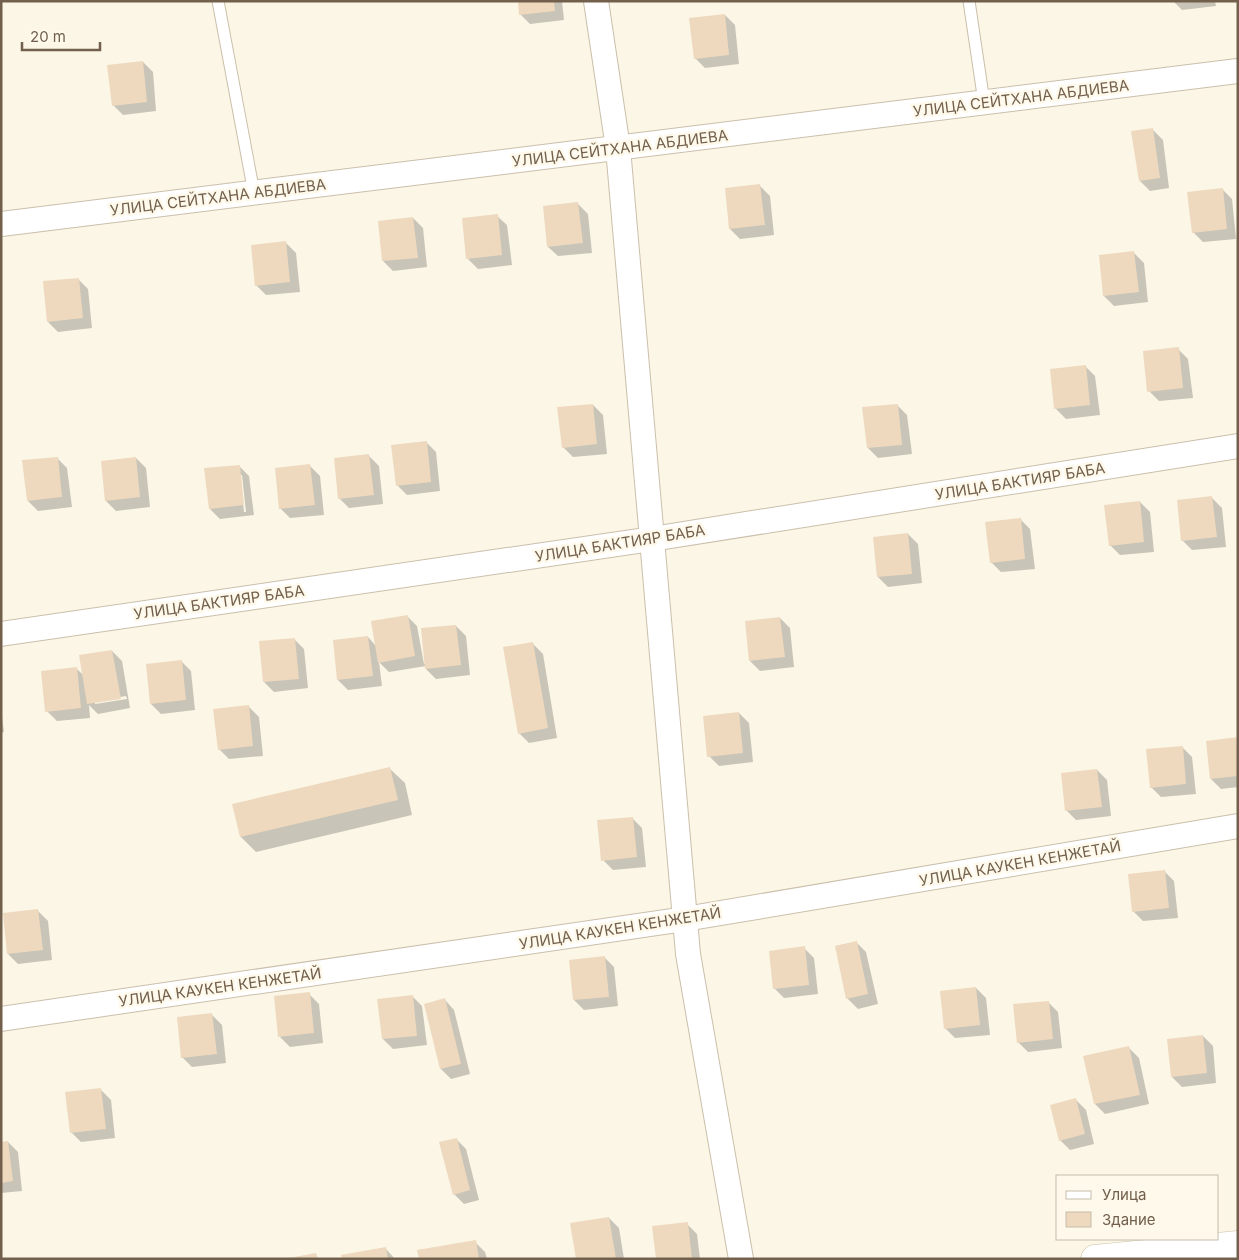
<svg xmlns="http://www.w3.org/2000/svg" width="1239" height="1260" font-family="Inter,sans-serif">
  <rect width="100%" height="100%" fill="#fbf6e5"/>
  <g fill="#0003" fill-rule="evenodd">
    <polygon points="519,1 562,1 564,20 530,24 520,14"/>
    <polygon points="1173,1 1215,1 1216,6 1182,10"/>
    <polygon points="725,15 735,25 739,64 705,68 695,58"/>
    <polygon points="143,62 153,72 156,111 123,115 113,105"/>
    <polygon points="1153,130 1163,140 1169,188 1150,191 1140,181"/>
    <polygon points="760,186 770,196 774,235 740,239 730,229"/>
    <polygon points="1222,189 1232,199 1236,239 1203,242 1193,232"/>
    <polygon points="578,204 588,214 592,253 558,256 548,247"/>
    <polygon points="497,216 507,225 512,265 478,269 468,259"/>
    <polygon points="413,218 423,228 427,267 393,271 383,261"/>
    <polygon points="286,243 296,253 300,292 266,295 256,285"/>
    <polygon points="1134,253 1144,263 1148,302 1114,306 1104,296"/>
    <polygon points="78,279 88,289 92,328 58,332 48,322"/>
    <polygon points="1178,349 1188,359 1193,398 1159,401 1149,391"/>
    <polygon points="1085,366 1095,376 1100,415 1066,419 1056,409"/>
    <polygon points="593,405 603,415 607,454 573,457 563,447"/>
    <polygon points="897,405 907,415 912,454 878,458 868,448"/>
    <polygon points="426,442 436,452 440,491 407,495 397,485"/>
    <polygon points="369,456 379,466 383,504 349,508 339,498"/>
    <polygon points="57,458 67,468 72,507 38,511 28,501"/>
    <polygon points="136,458 146,468 150,507 116,511 106,501"/>
    <path d="M 239,466 L 249,476 L 254,515 L 220,519 L 210,509 ZM 240,475 L 242,475 L 246,512 L 244,512 Z"/>
    <polygon points="310,466 320,476 324,515 290,518 280,508"/>
    <polygon points="1212,498 1222,508 1226,547 1192,550 1182,540"/>
    <polygon points="1140,502 1150,512 1154,552 1120,555 1110,545"/>
    <polygon points="1020,519 1030,529 1035,569 1001,572 991,562"/>
    <polygon points="908,534 918,544 922,583 888,587 878,577"/>
    <polygon points="407,616 417,626 424,664 426,663 456,626 466,636 470,675 436,679 426,669 426,666 389,672 379,662 382,686 348,690 338,680 368,637 376,646"/>
    <polygon points="780,618 790,628 794,667 760,671 750,661"/>
    <polygon points="294,639 304,649 308,688 274,692 264,682"/>
    <polygon points="533,644 543,654 557,738 529,743 519,733"/>
    <path d="M 112,651 L 122,661 L 130,708 L 98,714 L 89,705 L 90,718 L 57,721 L 47,711 L 77,669 L 84,676 ZM 126,696 L 127,699 L 95,704 L 95,702 Z"/>
    <polygon points="181,661 191,671 195,710 161,714 151,704"/>
    <polygon points="249,707 259,717 263,756 229,759 219,749"/>
    <polygon points="1,709 4,732 1,733"/>
    <polygon points="739,713 749,723 753,762 719,766 709,756"/>
    <polygon points="1238,739 1238,787 1221,789 1211,779"/>
    <polygon points="1182,747 1192,757 1196,794 1161,797 1151,787"/>
    <polygon points="389,768 405,783 412,815 256,852 241,837 233,805"/>
    <polygon points="1097,770 1107,780 1111,816 1076,820 1066,810"/>
    <polygon points="632,818 642,828 646,867 613,870 603,860"/>
    <polygon points="1164,871 1174,881 1178,918 1143,921 1133,911"/>
    <polygon points="38,911 48,921 52,960 18,964 8,954"/>
    <polygon points="856,942 866,952 878,1004 858,1009 848,999 836,946"/>
    <polygon points="804,948 814,958 818,994 784,998 774,988"/>
    <polygon points="604,957 614,967 618,1006 584,1010 574,1000 570,961"/>
    <polygon points="976,988 986,998 990,1035 955,1038 945,1028"/>
    <polygon points="309,994 319,1004 323,1043 290,1047 280,1037"/>
    <polygon points="412,996 422,1006 427,1045 393,1049 383,1039"/>
    <polygon points="445,1000 454,1010 470,1074 451,1079 441,1069"/>
    <polygon points="1048,1002 1058,1012 1062,1048 1028,1052 1018,1042"/>
    <polygon points="212,1015 222,1025 226,1063 192,1067 182,1057"/>
    <polygon points="1203,1036 1213,1046 1216,1083 1182,1087 1172,1077"/>
    <polygon points="1129,1048 1139,1058 1149,1104 1105,1114 1095,1104"/>
    <polygon points="101,1090 111,1100 115,1138 81,1142 71,1132"/>
    <polygon points="1076,1100 1086,1110 1094,1144 1070,1150 1060,1140"/>
    <polygon points="456,1139 466,1149 479,1200 464,1204 454,1194"/>
    <polygon points="8,1142 18,1152 22,1191 1,1193 1,1143"/>
    <polygon points="609,1218 619,1228 624,1259 577,1259"/>
    <polygon points="687,1224 697,1234 700,1259 657,1259"/>
    <polygon points="475,1242 485,1252 487,1259 420,1259"/>
    <polygon points="385,1248 395,1259 343,1259"/>
  </g>
  <g fill="#eed9bf">
    <polygon points="518,1 554,1 555,11 519,15"/>
    <polygon points="725,14 729,55 694,59 689,18"/>
    <polygon points="143,61 147,102 112,106 107,65"/>
    <polygon points="1153,128 1160,178 1139,181 1131,131"/>
    <polygon points="760,184 765,225 729,229 725,188"/>
    <polygon points="1223,188 1227,229 1192,233 1187,192"/>
    <polygon points="578,202 583,243 547,247 543,206"/>
    <polygon points="498,214 502,255 466,259 462,218"/>
    <polygon points="413,217 418,258 382,261 378,221"/>
    <polygon points="286,241 290,282 255,286 251,245"/>
    <polygon points="1134,251 1139,292 1103,296 1099,255"/>
    <polygon points="79,278 83,318 47,322 43,281"/>
    <polygon points="1179,347 1183,388 1147,392 1143,351"/>
    <polygon points="1086,365 1090,405 1054,409 1050,369"/>
    <polygon points="593,404 597,444 562,448 557,407"/>
    <polygon points="898,404 902,445 867,448 862,407"/>
    <polygon points="427,441 431,482 396,486 391,445"/>
    <polygon points="369,454 374,495 338,499 334,458"/>
    <polygon points="58,457 62,497 27,501 22,460"/>
    <polygon points="136,457 140,497 105,501 101,461"/>
    <polygon points="310,464 315,505 279,509 275,468"/>
    <polygon points="240,465 244,505 209,509 204,468"/>
    <polygon points="1212,496 1217,537 1181,541 1177,500"/>
    <polygon points="1140,501 1144,542 1109,546 1104,505"/>
    <polygon points="1021,518 1025,559 990,563 985,522"/>
    <polygon points="908,533 912,574 877,577 873,537"/>
    <polygon points="408,615 415,656 378,663 371,621"/>
    <polygon points="780,617 785,657 749,661 745,621"/>
    <polygon points="456,625 461,665 425,669 421,628"/>
    <polygon points="368,636 373,676 337,680 333,640"/>
    <polygon points="295,638 299,679 263,682 259,641"/>
    <polygon points="533,642 548,728 518,734 503,647"/>
    <polygon points="112,650 121,699 87,704 79,655"/>
    <polygon points="182,660 186,700 150,704 146,664"/>
    <polygon points="77,667 81,708 45,712 41,671"/>
    <polygon points="249,705 253,746 218,750 213,709"/>
    <polygon points="739,712 743,753 707,757 703,716"/>
    <polygon points="1238,737 1238,776 1210,779 1206,741"/>
    <polygon points="1183,746 1186,784 1150,788 1146,749"/>
    <polygon points="390,767 398,800 240,837 232,804"/>
    <polygon points="1097,769 1102,807 1065,811 1061,773"/>
    <polygon points="633,817 637,857 601,861 597,820"/>
    <polygon points="1165,870 1169,908 1132,912 1128,874"/>
    <polygon points="38,909 43,950 7,954 3,913"/>
    <polygon points="857,941 868,994 846,999 835,946"/>
    <polygon points="805,946 809,985 773,989 769,951"/>
    <polygon points="605,956 609,997 573,1000 569,960"/>
    <polygon points="976,987 980,1025 944,1029 940,991"/>
    <polygon points="310,992 314,1033 278,1037 274,996"/>
    <polygon points="413,995 417,1036 382,1039 377,999"/>
    <polygon points="445,998 461,1064 440,1069 424,1004"/>
    <polygon points="1049,1001 1053,1039 1017,1043 1013,1004"/>
    <polygon points="212,1013 217,1054 181,1058 177,1017"/>
    <polygon points="1203,1035 1207,1073 1171,1077 1167,1039"/>
    <polygon points="1129,1046 1140,1095 1094,1104 1083,1056"/>
    <polygon points="101,1088 106,1129 70,1133 65,1092"/>
    <polygon points="1076,1098 1085,1134 1059,1141 1050,1105"/>
    <polygon points="457,1138 470,1190 453,1195 439,1142"/>
    <polygon points="8,1141 13,1181 1,1183 1,1142"/>
    <polygon points="609,1217 616,1259 576,1259 570,1223"/>
    <polygon points="688,1222 692,1259 656,1259 652,1226"/>
    <polygon points="476,1240 479,1259 419,1259 417,1250"/>
    <polygon points="386,1247 388,1259 342,1259 341,1255"/>
    <polygon points="316,1253 318,1259 289,1259 289,1258"/>
  </g>
  <g fill="none" stroke-linecap="round" stroke-linejoin="round">
    <defs>
      <g id="lane">
        <polyline points="218,1 254,193"/>
        <polyline points="969,1 984,102"/>
      </g>
      <g id="street">
        <polyline points="596,1 618,148 688,954 741,1259"/>
        <polyline points="1,224 1238,71"/>
        <polyline points="1,634 652,539 1238,446"/>
        <polyline points="1,1019 685,919 1238,826"/>
      </g>
      <polyline id="secondary" points="1095,1259 1238,1245"/>
    </defs>
    <use href="#lane" stroke="#cbbfac" stroke-width="13"/>
    <use href="#street" stroke="#cbbfac" stroke-width="26"/>
    <use href="#secondary" stroke="#cec0aa" stroke-width="29"/>
    <use href="#lane" stroke="#fff" stroke-width="11"/>
    <use href="#street" stroke="#fff" stroke-width="24"/>
    <use href="#secondary" stroke="#fff" stroke-width="28"/>
  </g>
  <g text-anchor="middle" dominant-baseline="central" stroke-width="5" stroke-linejoin="round" paint-order="stroke">
    <g font-size="15" fill="#72604c" stroke="#fef9eb">
      <text transform="translate(1021 98) rotate(-7)">УЛИЦА СЕЙТХАНА АБДИЕВА</text>
      <text transform="translate(620 148) rotate(-7)">УЛИЦА СЕЙТХАНА АБДИЕВА</text>
      <text transform="translate(218 197) rotate(-7)">УЛИЦА СЕЙТХАНА АБДИЕВА</text>
      <text transform="translate(1020 481) rotate(-9)">УЛИЦА БАКТИЯР БАБА</text>
      <text transform="translate(620 543) rotate(-9)">УЛИЦА БАКТИЯР БАБА</text>
      <text transform="translate(219 602) rotate(-8)">УЛИЦА БАКТИЯР БАБА</text>
      <text transform="translate(1020 863) rotate(-10)">УЛИЦА КАУКЕН КЕНЖЕТАЙ</text>
      <text transform="translate(620 928) rotate(-9)">УЛИЦА КАУКЕН КЕНЖЕТАЙ</text>
      <text transform="translate(220 987) rotate(-8)">УЛИЦА КАУКЕН КЕНЖЕТАЙ</text>
    </g>
  </g>
  <rect width="1239" height="1260" fill="none" stroke="#72604c" stroke-width="5"/>
  <rect x="1056" y="1175" width="162" height="65" fill="#fef9eb" stroke="#c6bcab"/>
  <rect x="1066" y="1191" width="25" height="8" fill="#ffffff" stroke="#c6bcab"/>
  <text x="1102" y="1200" font-size="15" fill="#72604c">Улица</text>
  <rect x="1066" y="1212" width="25" height="15" fill="#eed9bf" stroke="#c6bcab"/>
  <text x="1102" y="1225" font-size="15" fill="#72604c">Здание</text>
  <path d="M22 42v8h78v-8" fill="none" stroke="#72604c" stroke-width="2.5"/>
  <text x="30" y="42" font-size="15" fill="#72604c" stroke="#fef9eb" stroke-width="4" paint-order="stroke">20 m</text>
</svg>
